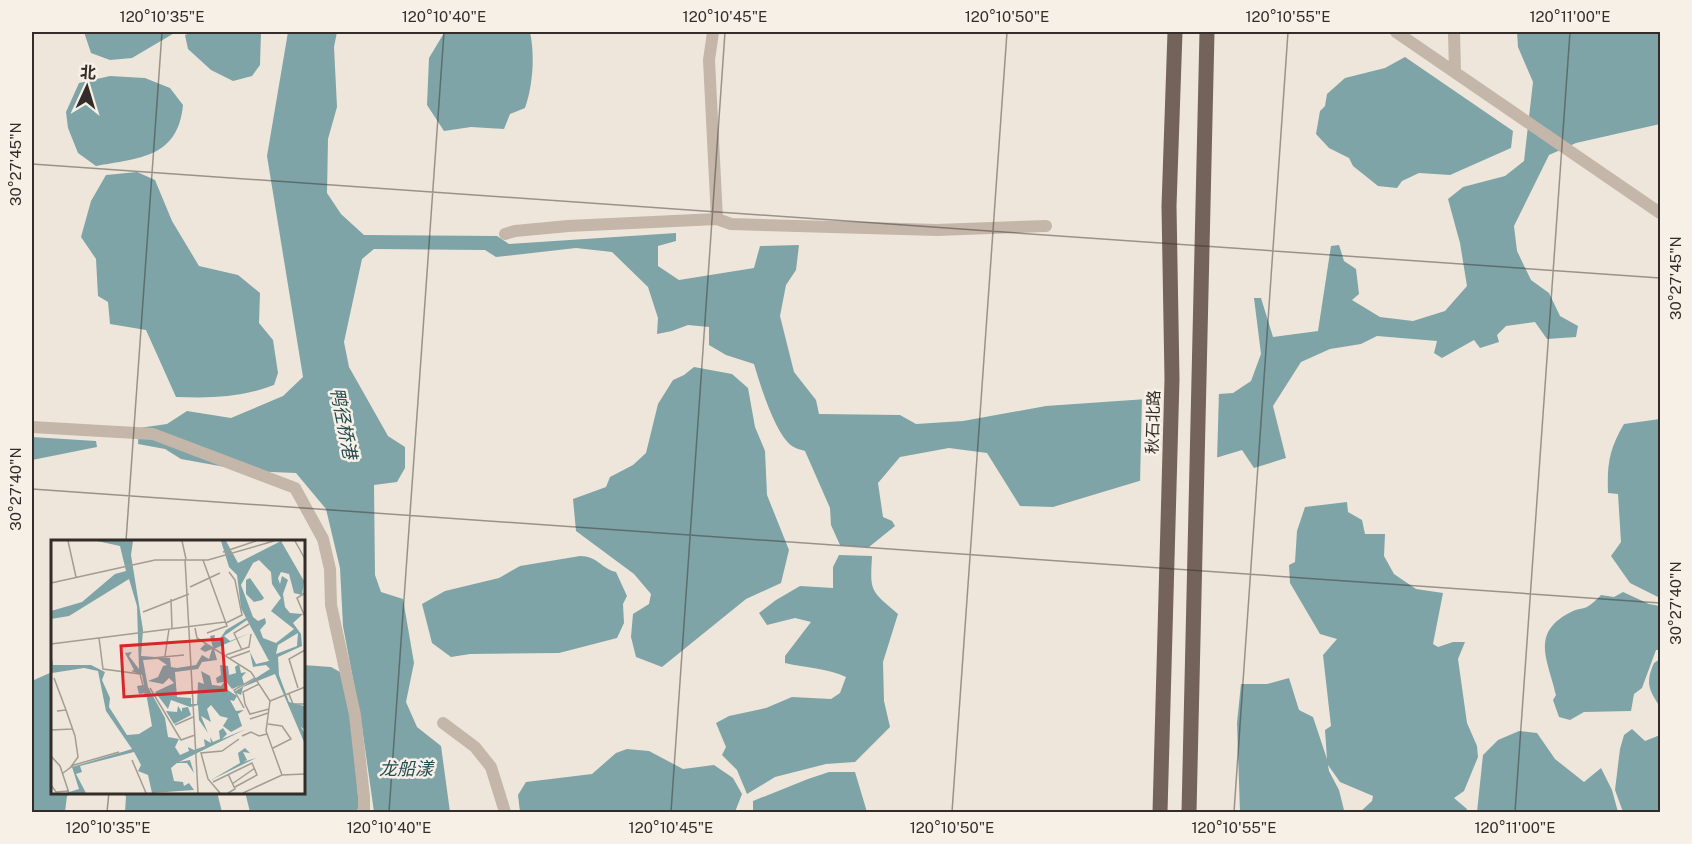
<svg xmlns="http://www.w3.org/2000/svg" width="1692" height="844" font-family="'Public Sans','Noto Sans SC',sans-serif">
  <rect width="100%" height="100%" fill="#eee6db"/>
  <g fill="#7ea4a7">
    <polygon points="84,32 176,32 132,58 110,60 91,53"/>
    <polygon points="191,32 261,32 260,65 252,76 233,81 211,70 188,49 185,35"/>
    <path d="M 288,32 L 337,32 L 334,47 L 337,107 L 328,139 L 327,193 L 341,214 L 364,235 L 497,236 L 509,244 L 676,233 L 676,241 L 658,246 L 658,266 L 679,280 L 754,268 L 760,246 L 799,245 L 796,270 L 786,285 L 780,316 L 794,372 L 816,400 L 819,414 L 900,415 L 916,424 L 963,421 L 1046,406 L 1233,393 L 1251,381 L 1261,354 L 1254,298 L 1261,298 L 1273,337 L 1318,331 L 1331,246 L 1339,245 L 1344,261 L 1356,269 L 1359,294 L 1352,300 L 1380,317 L 1413,321 L 1445,311 L 1467,286 L 1460,243 L 1448,199 L 1463,187 L 1505,176 L 1524,161 L 1533,82 L 1518,47 L 1517,32 L 1660,32 L 1660,124 L 1576,143 L 1549,155 L 1514,226 L 1517,251 L 1531,280 L 1549,293 L 1560,316 L 1578,326 L 1576,337 L 1547,339 L 1535,322 L 1506,326 L 1497,335 L 1499,342 L 1480,348 L 1474,340 L 1442,358 L 1434,353 L 1437,341 L 1377,336 L 1361,344 L 1330,349 L 1301,362 L 1273,406 L 1286,458 L 1254,468 L 1242,450 L 1053,507 L 1020,506 L 987,453 L 949,448 L 900,457 L 878,483 L 883,517 L 892,521 L 895,526 L 869,547 L 840,545 L 831,525 L 830,508 L 805,451 C 801,450 795,448 792,446 C 775,434 760,384 754,364 L 726,355 L 709,345 L 709,327 L 688,325 L 672,331 L 657,334 L 658,318 L 648,287 L 612,252 L 576,248 L 496,257 L 485,250 L 374,249 L 362,259 L 344,342 L 349,367 L 388,436 L 405,447 L 405,468 L 397,482 L 374,485 L 375,575 L 381,592 L 403,599 L 414,663 L 406,702 L 417,727 L 441,746 L 450,812 L 374,812 L 362,727 L 343,626 L 340,568 L 326,509 L 296,473 L 247,471 L 181,459 L 165,449 L 138,444 L 139,428 L 167,424 L 187,411 L 231,418 L 283,396 L 303,377 L 267,156 Z"/>
    <path d="M 447,32 L 530,32 C 535,55 533,85 525,108 L 510,114 L 504,129 L 471,127 L 444,131 L 427,105 L 429,58 L 444,33 Z"/>
    <polygon points="1405,57 1513,131 1511,148 1450,175 1419,173 1402,181 1397,188 1378,186 1353,166 1349,158 1329,148 1316,134 1320,111 1325,106 1327,94 1345,78 1385,68"/>
    <path d="M 110,76 L 145,78 L 170,88 L 183,105 C 178,158 139,158 96,166 L 78,153 L 68,128 L 66,112 L 79,83 Z"/>
    <path d="M 137,172 L 155,180 L 172,221 L 199,266 L 238,275 L 260,293 L 259,323 L 273,340 L 278,373 L 274,385 C 240,398 212,398 176,397 L 146,330 L 110,324 L 108,302 L 98,296 L 96,259 L 81,237 L 91,201 L 106,175 Z"/>
    <polygon points="694,367 732,374 748,388 755,427 765,451 767,495 789,550 781,583 746,599 662,667 636,657 631,637 633,614 649,604 651,594 634,574 576,531 573,499 606,487 610,477 633,465 646,453 658,404 673,380 684,375"/>
    <path d="M 1660,419 L 1660,598 L 1630,583 L 1611,556 L 1621,542 L 1618,494 L 1608,493 C 1607,465 1609,449 1624,424 Z"/>
    <polygon points="32,437 96,441 97,447 32,460"/>
    <polygon points="1347,502 1348,512 1362,520 1365,534 1385,534 1384,556 1394,574 1416,589 1443,593 1433,644 1438,647 1453,642 1465,642 1458,659 1467,723 1477,746 1478,757 1464,791 1454,798 1467,809 1466,812 1360,812 1372,801 1373,796 1340,782 1328,765 1329,771 1339,790 1344,810 1349,812 1240,812 1237,723 1241,684 1267,684 1289,678 1299,710 1313,717 1327,759 1325,730 1331,726 1323,655 1337,639 1320,634 1290,583 1289,565 1295,562 1297,531 1305,507"/>
    <path d="M 839,555 L 872,556 C 870,592 870,590 898,614 L 883,662 L 884,701 L 890,727 L 855,762 L 826,764 L 775,777 L 747,794 L 737,770 L 722,755 L 726,747 L 716,723 L 729,716 L 766,708 L 792,697 L 831,699 L 840,693 L 846,677 C 827,668 806,668 785,663 L 785,656 L 811,622 L 795,618 L 767,625 L 759,613 L 776,600 L 800,586 L 833,588 L 833,567 Z"/>
    <path d="M 580,556 C 598,556 600,568 616,572 L 627,596 L 623,604 L 624,623 L 617,638 L 559,653 L 470,654 L 451,657 L 432,643 L 422,604 L 445,591 L 499,578 L 520,566 Z"/>
    <path d="M 1623,592 L 1649,604 L 1660,606 L 1660,650 L 1656,650 L 1642,688 L 1634,694 L 1631,711 L 1584,712 L 1570,720 L 1559,717 L 1553,700 L 1556,695 C 1548,659 1529,632 1573,611 C 1577,609 1582,609 1587,607 C 1592,604 1597,599 1601,595 L 1614,597 Z"/>
    <path d="M 1660,659 L 1660,707 C 1649,690 1645,683 1654,663 Z"/>
    <polygon points="303,665 331,667 340,672 351,716 359,807 356,812 250,812 245,792 303,792"/>
    <polygon points="52,672 52,792 73,792 67,796 65,812 32,812 32,687 34,680"/>
    <polygon points="1632,729 1645,741 1660,735 1660,812 1628,811 1623,812 1615,790 1620,749 1624,735"/>
    <polygon points="1519,731 1537,733 1555,759 1584,782 1601,768 1612,790 1618,812 1477,812 1483,755 1498,740"/>
    <polygon points="627,749 649,751 683,769 714,765 733,778 742,794 735,812 520,812 518,795 526,782 592,774 616,753"/>
    <polygon points="829,772 855,772 867,812 753,812 753,801 808,779"/>
    <polygon points="117,792 217,792 222,812 125,812 126,796"/>
  </g>
  <polygon fill="#eee6db" points="1219,391 1217,461 1140,484 1142,397"/>
  <g fill="none" stroke-linecap="round" stroke-linejoin="round">
    <g stroke="#c4b6a9" stroke-width="12">
      <polyline points="713,32 709,60 717,219"/>
      <polyline points="1396,32 1660,213"/>
      <polyline points="1454,32 1455,72"/>
      <polyline points="505,234 515,231 568,226 717,219 731,224 937,230 1046,226"/>
      <polyline points="32,427 153,434 295,488 323,539 330,569 331,605 355,715 364,797 364,812"/>
      <polyline points="443,723 475,747 491,767 505,812"/>
    </g>
    <g stroke="#73635b" stroke-width="15">
      <polyline points="1160,812 1172,379 1169,206 1175,32"/>
      <polyline points="1189,812 1207,32"/>
    </g>
  </g>
  <path fill="none" stroke="#332c28" stroke-width="1.5" stroke-opacity="0.45" d="M 32,164 L 1660,278M 32,489 L 1660,603M 126,541 L 162,32M 107,812 L 109,792M 389,812 L 444,32M 671,812 L 725,32M 952,812 L 1007,32M 1234,812 L 1288,32M 1515,812 L 1570,32"/>
  <g text-anchor="middle" dominant-baseline="central" stroke-width="5" stroke-linejoin="round" paint-order="stroke">
    <g font-size="16" fill="#332c28" stroke="#f6f0e7">
      <text transform="translate(1153 422) rotate(-88)">秋石北路</text>
    </g>
    <g font-size="18" font-style="italic" fill="#234a4f" stroke="#f6f0e7">
      <text transform="translate(344 423) rotate(79)">鸭径桥港</text>
      <text x="406" y="768">龙船漾</text>
    </g>
  </g>
  <g transform="translate(51 540)">
    <rect width="254" height="254" fill="#eee6db"/>
    <path d="M 46,1 L 82,1 L 80,15 L 92,90 L 90,116 L 119,118 L 120,127 L 126,128 L 145,125 L 151,115 L 158,119 L 161,109 L 154,112 L 149,109 L 154,104 L 162,108 L 159,96 L 164,95 L 163,100 L 168,100 L 175,90 L 195,78 L 190,68 L 186,35 L 178,27 L 170,1 L 175,1 L 187,23 L 230,1 L 253,41 L 251,55 L 243,53 L 238,34 L 230,32 L 227,38 L 229,44 L 231,36 L 237,40 L 232,54 L 234,67 L 239,73 L 252,74 L 242,83 L 250,94 L 251,106 L 227,117 L 228,135 L 238,162 L 253,166 L 253,189 L 250,187 L 253,192 L 253,202 L 224,134 L 192,147 L 190,155 L 183,152 L 219,129 L 215,125 L 202,127 L 199,112 L 205,124 L 218,121 L 196,80 L 173,96 L 179,101 L 199,93 L 163,109 L 166,120 L 151,122 L 147,129 L 124,132 L 126,157 L 140,158 L 140,164 L 146,164 L 147,142 L 153,144 L 150,131 L 159,136 L 161,145 L 170,146 L 173,142 L 166,143 L 165,138 L 170,135 L 169,125 L 177,126 L 178,135 L 185,133 L 184,127 L 188,124 L 190,133 L 195,132 L 191,137 L 193,144 L 181,149 L 173,139 L 175,149 L 186,156 L 183,161 L 179,160 L 185,171 L 193,170 L 187,174 L 191,186 L 180,192 L 172,186 L 177,178 L 169,176 L 160,165 L 156,169 L 160,182 L 150,176 L 157,193 L 148,180 L 147,165 L 139,167 L 120,160 L 117,169 L 104,152 L 123,143 L 118,138 L 112,144 L 97,141 L 107,137 L 112,126 L 116,125 L 107,119 L 92,120 L 97,147 L 114,178 L 117,197 L 128,199 L 124,207 L 129,215 L 138,211 L 137,207 L 143,210 L 154,206 L 153,199 L 160,203 L 159,197 L 162,202 L 169,199 L 168,191 L 172,188 L 176,194 L 171,199 L 195,189 L 128,222 L 139,220 L 143,233 L 136,223 L 126,223 L 120,228 L 123,241 L 132,242 L 133,246 L 138,243 L 143,250 L 101,253 L 97,235 L 87,231 L 90,225 L 83,212 L 29,226 L 31,232 L 25,234 L 35,253 L 15,253 L 28,249 L 21,227 L 81,209 L 55,171 L 47,131 L 33,128 L 1,133 L 0,112 L 2,125 L 40,125 L 54,132 L 51,140 L 59,158 L 58,167 L 76,195 L 88,194 L 101,186 L 95,153 L 88,154 L 86,146 L 93,145 L 91,135 L 80,131 L 83,130 L 74,113 L 81,112 L 78,116 L 88,129 L 86,66 L 78,39 L 18,76 L 0,79 L 0,71 L 31,62 L 64,34 L 75,31 L 69,6 ZM 208,20 L 220,32 L 221,44 L 230,58 L 220,71 L 243,89 L 225,103 L 212,98 L 209,90 L 215,83 L 214,78 L 207,81 L 202,77 L 190,45 L 202,23 ZM 247,93 L 246,106 L 225,114 L 227,105 ZM 199,38 L 213,58 L 211,60 L 203,62 L 195,54 L 195,40 ZM 127,166 L 131,172 L 131,168 L 137,167 L 140,175 L 123,184 L 115,171 L 126,172 ZM 194,208 L 199,213 L 192,212 L 196,220 L 192,222 L 205,218 L 160,240 L 189,223 L 187,213 Z" fill="#7ea4a7" fill-rule="evenodd"/>
    <path fill="none" stroke="#a39c93" stroke-width="1.5" d="M 17,1 L 25,37M 131,1 L 135,19M 244,1 L 254,19M 172,12 L 205,1M 134,19 L 147,253M 152,20 L 176,86 L 156,93M 0,43 L 104,20 L 157,20 L 223,1M 139,47 L 169,33M 254,53 L 246,58 L 254,77M 120,59 L 121,89M 92,72 L 138,54M 175,83 L 191,75 L 184,40 L 178,32M 144,88 L 146,98 L 200,132 L 219,161 L 215,191 L 231,235M 48,98 L 52,129 L 89,134 L 95,157M 0,104 L 174,82M 191,110 L 183,93 L 198,84M 175,115 L 198,107 L 200,94M 114,116 L 118,89M 101,118 L 133,115M 179,118 L 199,111M 3,138 L 15,170M 208,144 L 192,152 L 194,164 L 199,174 L 218,169M 99,148 L 130,200 L 144,195M 247,148 L 238,119 L 254,110M 238,154 L 242,164 L 254,164M 219,161 L 254,147M 193,168 L 183,150 L 204,138M 6,171 L 15,170 L 24,196 L 27,217 L 19,228M 199,179 L 217,173M 217,184 L 231,186 L 240,199 L 222,208M 124,185 L 142,177M 0,190 L 21,189M 191,196 L 200,192 L 208,196 L 216,194M 0,216 L 9,226 L 18,253M 81,220 L 95,253M 12,233 L 23,225 L 68,212M 162,242 L 201,223 L 206,235 L 184,247M 181,244 L 204,228M 0,245 L 5,252 L 18,251M 169,253 L 157,239 L 150,213 L 171,211 L 188,199M 177,253 L 184,249 L 177,234M 192,253 L 231,235 L 254,234"/>
    <path fill="#d62828" fill-opacity="0.15" stroke="#d62828" stroke-width="3" d="M 171,99 L 175,150 L 73,157 L 70,106 Z"/>
    <rect width="254" height="254" fill="none" stroke="#332c28" stroke-width="3"/>
  </g>
  <rect width="1692" height="844" fill="none" stroke="#f6f0e7" stroke-width="66"/>
  <g transform="translate(87 87) rotate(4)" stroke="#f6f0e7" stroke-width="4.5" paint-order="stroke">
  <path d="M0-4.5L10 22L0 15L-10 22Z" fill="#332c28"/>
  <text y="-9" font-size="16" font-weight="bold" text-anchor="middle" fill="#332c28">北</text>
  </g>
  <rect x="33" y="33" width="1626" height="778" fill="none" stroke="#332c28" stroke-width="2"/>
  <g font-size="15" text-anchor="middle" fill="#332c28">
    <text x="162" y="22">120°10'35"E</text>
    <text x="444" y="22">120°10'40"E</text>
    <text x="725" y="22">120°10'45"E</text>
    <text x="1007" y="22">120°10'50"E</text>
    <text x="1288" y="22">120°10'55"E</text>
    <text x="1570" y="22">120°11'00"E</text>
    <text transform="translate(16 164) rotate(-90)" y="5">30°27'45"N</text>
    <text transform="translate(1676 278) rotate(-90)" y="5">30°27'45"N</text>
    <text transform="translate(16 489) rotate(-90)" y="5">30°27'40"N</text>
    <text transform="translate(1676 603) rotate(-90)" y="5">30°27'40"N</text>
    <text x="108" y="833">120°10'35"E</text>
    <text x="389" y="833">120°10'40"E</text>
    <text x="671" y="833">120°10'45"E</text>
    <text x="952" y="833">120°10'50"E</text>
    <text x="1234" y="833">120°10'55"E</text>
    <text x="1515" y="833">120°11'00"E</text>
  </g>
</svg>
